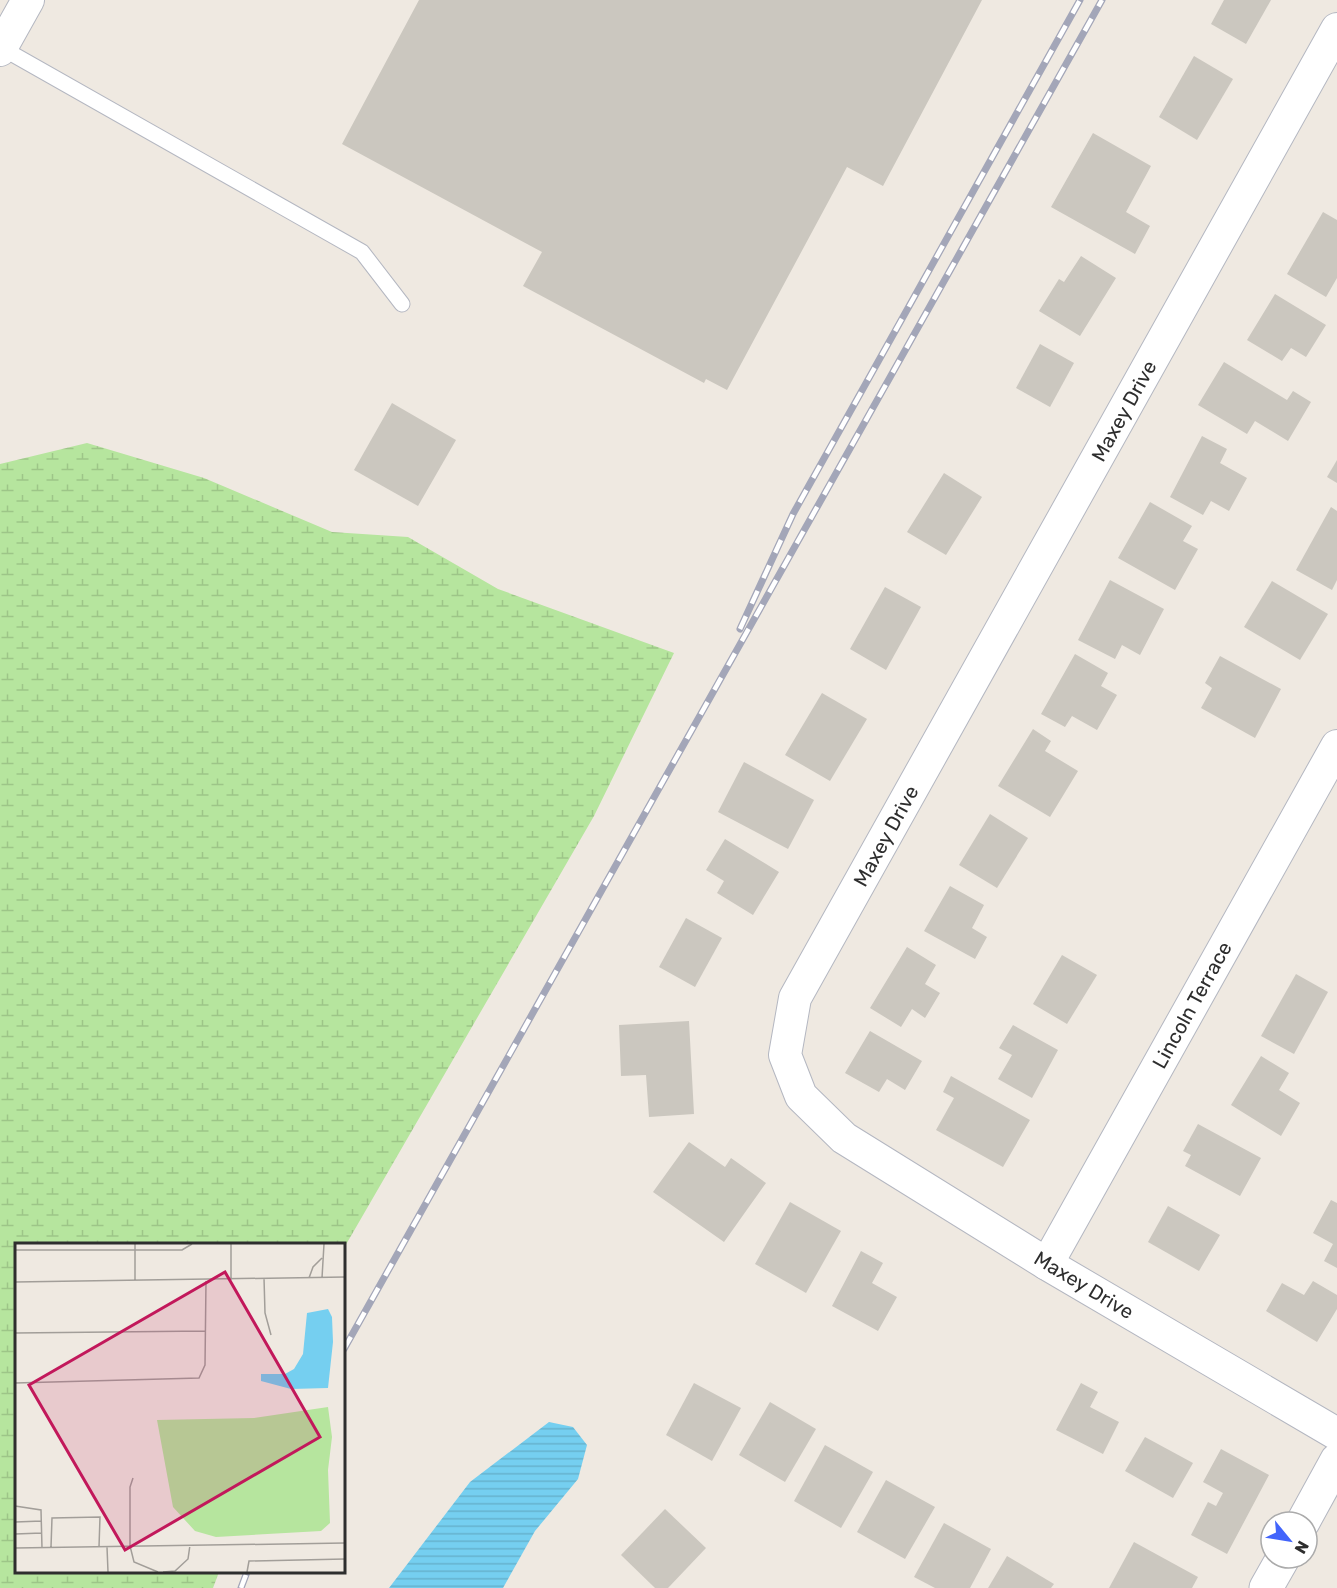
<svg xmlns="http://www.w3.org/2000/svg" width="1337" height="1588" font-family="Rubik,sans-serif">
  <defs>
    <pattern id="wetland-marsh" width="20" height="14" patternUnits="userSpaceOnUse" patternTransform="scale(1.5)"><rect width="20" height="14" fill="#b6e59e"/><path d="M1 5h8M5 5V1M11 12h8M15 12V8" fill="none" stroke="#9dc588"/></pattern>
    <pattern id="water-rules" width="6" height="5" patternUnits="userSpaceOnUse" patternTransform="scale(1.5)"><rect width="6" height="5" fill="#75cff0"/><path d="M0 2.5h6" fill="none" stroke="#66b2ce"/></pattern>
  </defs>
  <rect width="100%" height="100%" fill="#efe9e1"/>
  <polygon fill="url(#wetland-marsh)" points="87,443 204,478 332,532 408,537 498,589 674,653 594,816 344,1248 344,1244 16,1244 16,1572 219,1572 213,1588 0,1588 0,464"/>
  <polygon fill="url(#water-rules)" points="549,1422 573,1427 587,1445 578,1479 535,1531 503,1588 389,1588 470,1482"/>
  <g fill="#cbc7bf">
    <polygon points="419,0 982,0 883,186 847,167 727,390 706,379 704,383 523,286 542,252 342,144"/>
    <polygon points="1224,0 1271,0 1246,44 1211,24"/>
    <polygon points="1194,56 1233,79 1197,140 1159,117"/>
    <polygon points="1093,133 1151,166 1126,212 1150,226 1135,254 1051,207"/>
    <polygon points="1323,212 1337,220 1337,278 1326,297 1287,274"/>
    <polygon points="1081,256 1116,278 1080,336 1039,311 1059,279 1064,282"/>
    <polygon points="1275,294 1326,325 1306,357 1291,348 1282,361 1247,340"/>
    <polygon points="1040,344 1074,363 1050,407 1016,388"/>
    <polygon points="1224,362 1287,400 1293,391 1311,402 1288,441 1255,421 1247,434 1198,405"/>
    <polygon points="392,403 456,440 418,506 354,470"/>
    <polygon points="1202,436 1227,449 1220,463 1247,478 1229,511 1211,501 1203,515 1170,497"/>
    <polygon points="1337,460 1337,483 1327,477"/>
    <polygon points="944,473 982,497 946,555 907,532"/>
    <polygon points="1150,502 1192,526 1183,541 1198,549 1175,590 1118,558"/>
    <polygon points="1331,507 1337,511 1337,580 1332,590 1296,570"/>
    <polygon points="1110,580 1164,609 1140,655 1122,645 1115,659 1078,640"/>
    <polygon points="1272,581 1328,614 1300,660 1244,627"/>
    <polygon points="885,587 921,607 886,670 850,649"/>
    <polygon points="1075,654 1108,673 1101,686 1117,695 1097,730 1072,716 1065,727 1041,714"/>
    <polygon points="1220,656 1281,689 1255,738 1201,708 1212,688 1205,683"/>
    <polygon points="822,693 867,719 830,781 785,755"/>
    <polygon points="1033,729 1051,741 1045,751 1078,771 1050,817 998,786"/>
    <polygon points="744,762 814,800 788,849 718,812"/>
    <polygon points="990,814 1028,838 997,888 959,865"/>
    <polygon points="725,839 779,872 753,915 717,893 724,881 706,870"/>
    <polygon points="950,886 984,905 972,928 987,937 975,959 924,931"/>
    <polygon points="686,918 722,938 695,987 659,967"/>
    <polygon points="907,947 936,965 925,984 940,993 925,1018 912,1009 901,1027 870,1008"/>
    <polygon points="1062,955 1097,975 1067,1024 1033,1004"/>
    <polygon points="1296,974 1328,992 1294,1054 1261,1036"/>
    <polygon points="689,1021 694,1114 649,1117 646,1075 621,1076 619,1025"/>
    <polygon points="1013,1025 1058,1050 1032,1098 998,1079 1012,1055 999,1048"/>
    <polygon points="870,1031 922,1061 905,1090 887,1079 879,1092 845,1073"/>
    <polygon points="1261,1056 1289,1073 1279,1090 1300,1103 1281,1136 1231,1105"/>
    <polygon points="951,1076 1030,1120 1003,1167 936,1130 954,1098 943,1092"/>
    <polygon points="1198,1124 1261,1158 1240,1196 1185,1166 1191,1155 1183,1151"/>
    <polygon points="689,1142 725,1167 731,1158 766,1183 724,1242 653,1192"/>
    <polygon points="1331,1200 1337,1203 1337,1268 1324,1261 1333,1244 1313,1233"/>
    <polygon points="790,1202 841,1231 806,1293 755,1264"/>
    <polygon points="1168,1206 1220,1235 1199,1271 1148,1242"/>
    <polygon points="861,1251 883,1263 872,1283 897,1297 878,1331 832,1306"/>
    <polygon points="1313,1281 1337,1295 1337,1309 1317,1342 1266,1311 1282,1283 1304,1295"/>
    <polygon points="694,1383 741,1408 712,1461 666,1435"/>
    <polygon points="1081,1383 1098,1392 1090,1407 1119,1422 1103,1454 1056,1430"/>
    <polygon points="770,1402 816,1429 785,1482 739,1455"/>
    <polygon points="1145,1437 1193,1463 1173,1498 1125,1471"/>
    <polygon points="825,1445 873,1472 841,1528 794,1501"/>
    <polygon points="1221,1449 1269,1475 1227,1554 1191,1535 1208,1502 1216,1506 1223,1493 1203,1482"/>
    <polygon points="886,1480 935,1507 905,1559 857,1532"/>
    <polygon points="665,1509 706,1548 668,1588 655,1588 621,1555"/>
    <polygon points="944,1523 991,1549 970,1588 935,1588 914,1577"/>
    <polygon points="1134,1542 1198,1577 1192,1588 1109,1588"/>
    <polygon points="1007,1556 1054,1584 1051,1588 988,1588"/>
  </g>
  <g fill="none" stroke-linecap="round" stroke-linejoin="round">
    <defs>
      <polyline id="service" points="0,47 362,252 402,304"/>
      <g id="minor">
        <polyline points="1337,29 795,998 785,1055 801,1096 844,1138 1047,1264 1337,1434"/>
        <polyline points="0,50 28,0"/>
        <polyline points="1047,1264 1337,746"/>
      </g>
      <g id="tertiary">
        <polyline points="1303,1522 1337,1460"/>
        <polyline points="1266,1588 1283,1558"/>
      </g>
    </defs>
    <use href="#service" stroke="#b4b7c1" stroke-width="17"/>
    <use href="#minor" stroke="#b4b7c1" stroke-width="34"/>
    <use href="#tertiary" stroke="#b4b7c1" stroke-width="35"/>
    <use href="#service" stroke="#fff" stroke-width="15"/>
    <use href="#minor" stroke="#fff" stroke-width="32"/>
    <use href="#tertiary" stroke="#fff" stroke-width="33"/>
    <defs>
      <g id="rail">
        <polyline points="740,629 793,514 1080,0"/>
        <polyline points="344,1349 1102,0"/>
        <polyline points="241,1588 247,1572"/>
      </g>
    </defs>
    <use href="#rail" stroke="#a3a6b8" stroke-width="7"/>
    <use href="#rail" stroke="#fff" stroke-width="4.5" stroke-dasharray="14" stroke-linecap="butt"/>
  </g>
  <g text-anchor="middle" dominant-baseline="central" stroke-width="4.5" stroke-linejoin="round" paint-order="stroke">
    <g font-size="20" fill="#2e2e2e" stroke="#fff">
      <text transform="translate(1124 411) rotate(-61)">Maxey Drive</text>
      <text transform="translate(886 836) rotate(-61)">Maxey Drive</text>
      <text transform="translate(1192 1005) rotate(-61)">Lincoln Terrace</text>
      <text transform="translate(1084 1285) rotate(31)">Maxey Drive</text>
    </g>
  </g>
  <g transform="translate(15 1243)">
    <rect width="330" height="330" fill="#efe9e1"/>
    <path d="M 313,164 L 317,194 L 313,227 L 315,280 L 306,288 L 201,294 L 180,288 L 158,264 L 142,177 L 239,175 Z" fill="#b6e59e"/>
    <path d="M 313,66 L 317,74 L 318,99 L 313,145 L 276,146 L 246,138 L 246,131 L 270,131 L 279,126 L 288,111 L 292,70 Z" fill="#75cff0"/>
    <path fill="none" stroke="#a29e99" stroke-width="1.5" d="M 120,1 L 120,38M 216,1 L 216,37M 0,7 L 167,7 L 177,1M 249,35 L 250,70 L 256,92M 294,35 L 298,24 L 307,15M 307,35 L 309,1M 0,39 L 330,34M 0,90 L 191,88M 0,140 L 184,135 L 190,122 L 191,38M 118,235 L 115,244 L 115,303 L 119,319 L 143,329M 0,263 L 26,267 L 27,305M 0,279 L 27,278M 0,291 L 27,290M 36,304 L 37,275 L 85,274 L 84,304M 92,304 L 93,329M 0,305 L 330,300M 148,329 L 160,328 L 173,316 L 175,302M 232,329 L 234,318 L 330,316"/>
    <path fill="#c2185b" fill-opacity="0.15" stroke="#c2185b" stroke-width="3" d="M 210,29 L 305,194 L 110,307 L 14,142 Z"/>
    <rect width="330" height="330" fill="none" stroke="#2e2e2e" stroke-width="3"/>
  </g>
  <g transform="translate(1289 1540) rotate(120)"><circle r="28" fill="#ffffff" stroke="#ababab" stroke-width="1.5"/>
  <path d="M0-4.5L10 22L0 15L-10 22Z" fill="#4264fb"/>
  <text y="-9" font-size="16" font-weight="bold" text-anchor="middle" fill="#2e2e2e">N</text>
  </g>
</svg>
